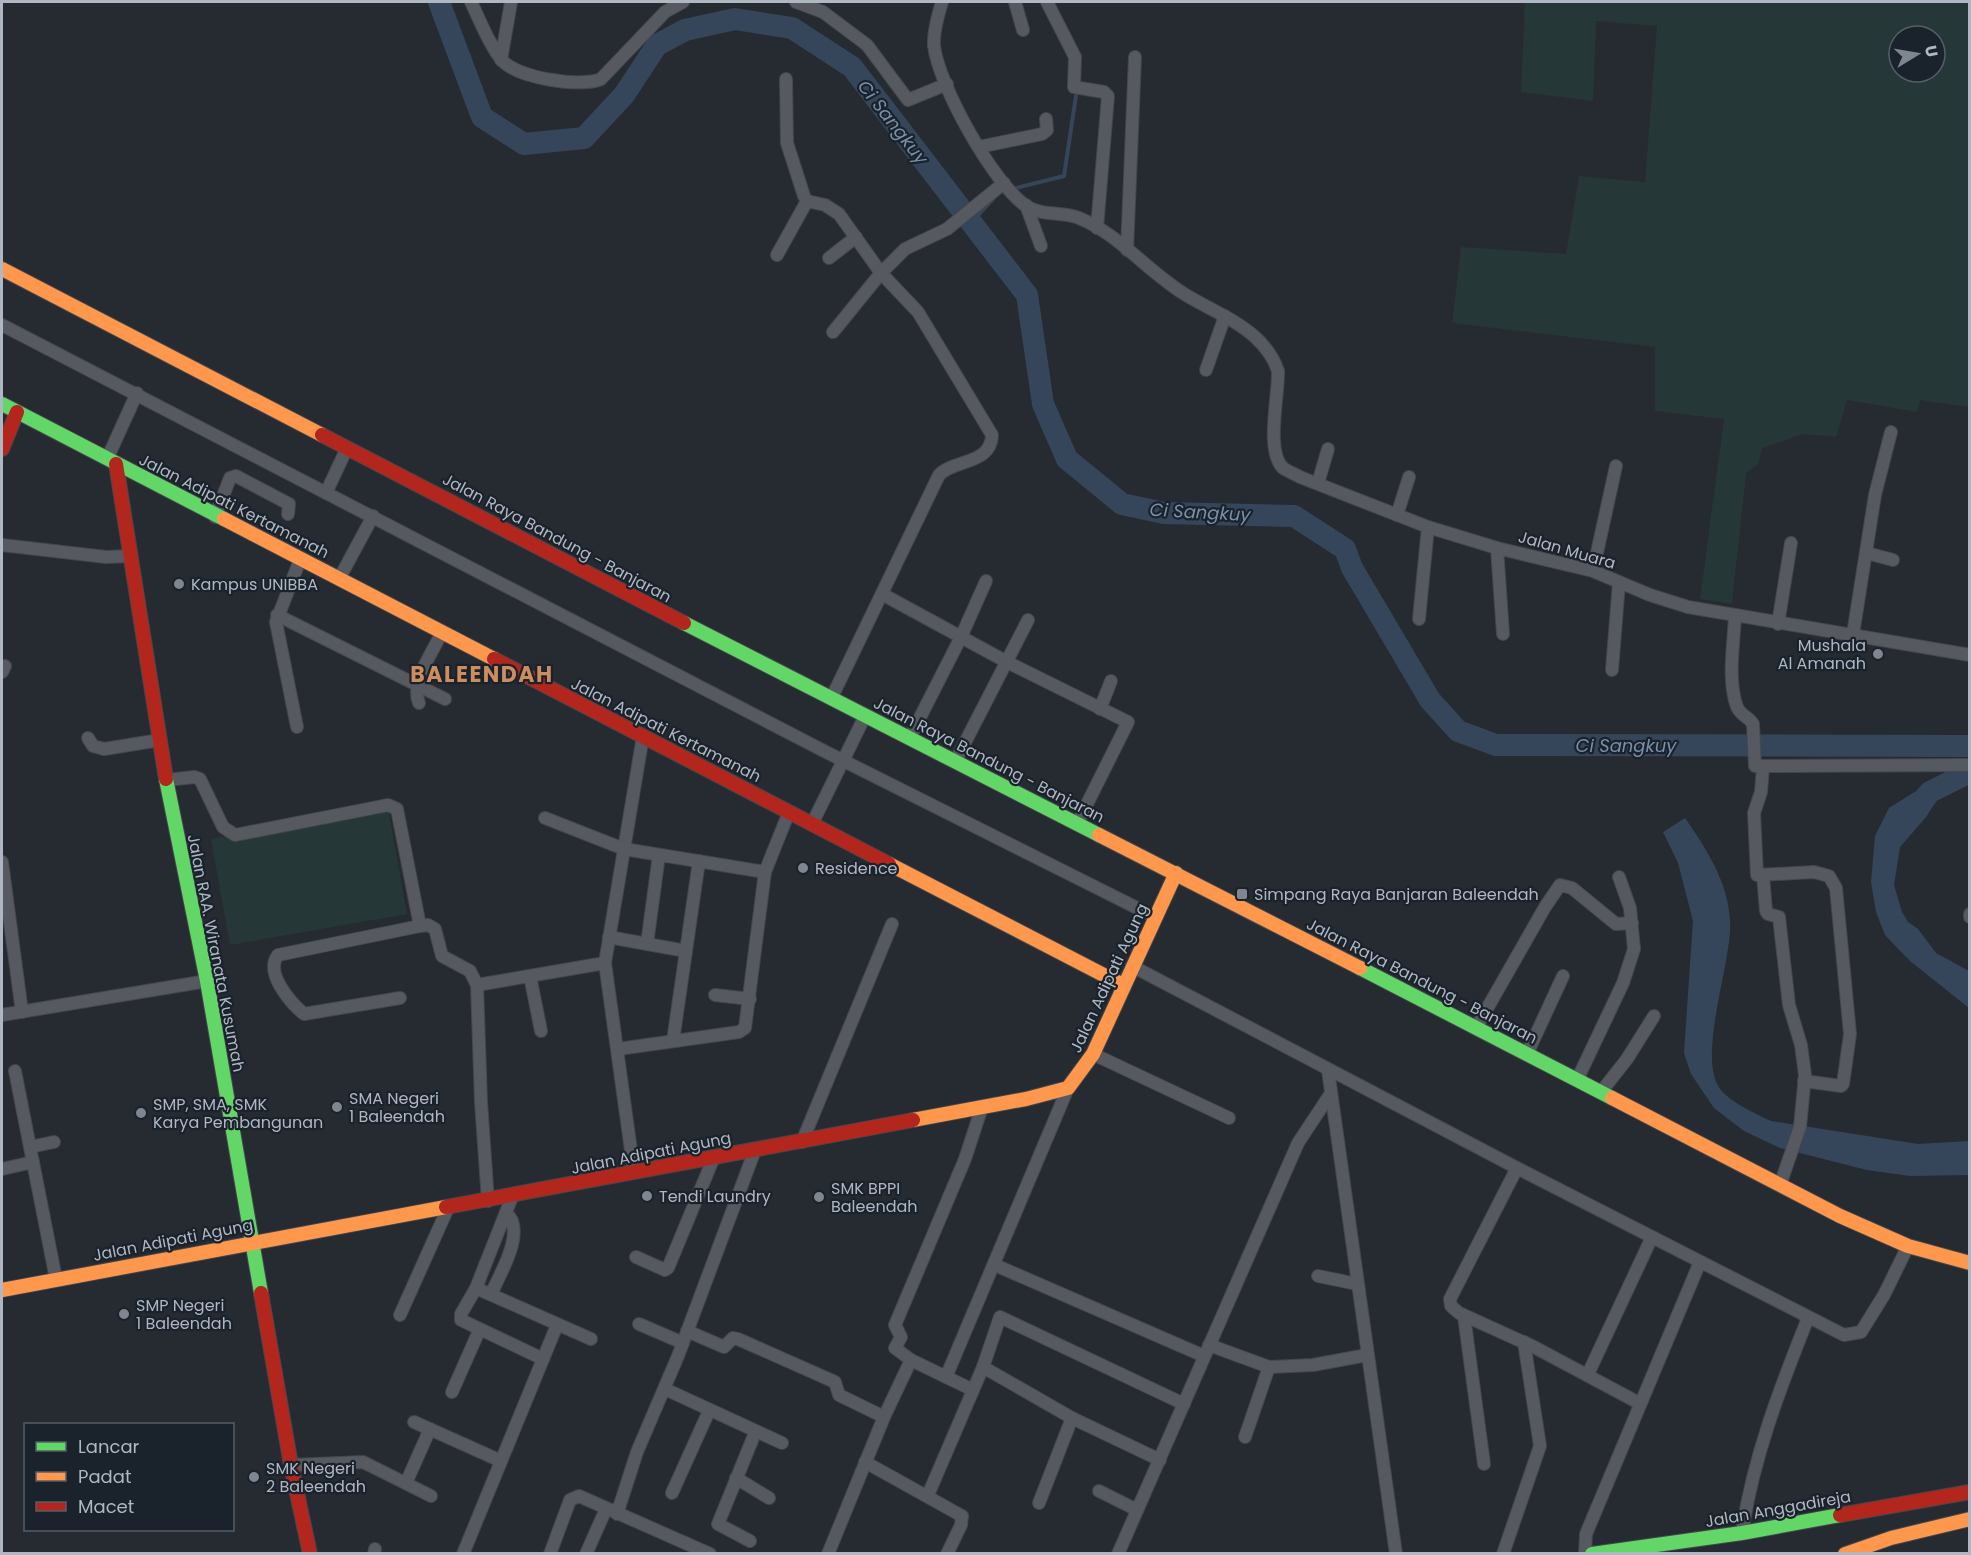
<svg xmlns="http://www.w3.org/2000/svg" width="1971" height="1555" font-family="Poppins,sans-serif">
  <rect width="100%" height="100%" fill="#262b31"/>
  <g fill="#263738" fill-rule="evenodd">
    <path d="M 1525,2 L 1969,2 L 1969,407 L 1920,400 L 1917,412 L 1847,400 L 1836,437 L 1803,434 L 1762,448 L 1758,464 L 1746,473 L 1732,604 L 1700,599 L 1724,419 L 1655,411 L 1655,347 L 1452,323 L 1461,247 L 1566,254 L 1579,176 L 1645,182 L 1657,26 L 1596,21 L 1593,101 L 1521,92 ZM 1899,36 L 1935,36 L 1935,72 L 1899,72 Z"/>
    <polygon points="388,808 407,914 230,945 211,839"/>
  </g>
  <g fill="#36465a">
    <polygon points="1921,788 1936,794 1939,797 1926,817 1900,847 1894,885 1902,912 1908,922 1918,929 1936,953 1969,971 1969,1008 1910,961 1885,935 1876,912 1871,882 1875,836 1889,808"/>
    <path d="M 1685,818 C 1706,848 1728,882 1730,920 C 1733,961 1695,1059 1721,1090 C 1730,1102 1758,1115 1771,1121 L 1918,1144 L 1969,1141 L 1969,1175 L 1910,1176 L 1867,1170 L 1780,1148 L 1744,1131 L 1714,1108 L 1691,1074 L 1684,1053 L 1693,921 L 1678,863 L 1663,832 Z"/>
  </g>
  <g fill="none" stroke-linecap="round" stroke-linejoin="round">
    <g stroke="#36465a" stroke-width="4">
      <polyline points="1012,189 1064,176 1077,89"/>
      <polyline points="971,223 993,199"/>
    </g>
    <g stroke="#36465a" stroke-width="22">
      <polyline points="439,2 482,117 524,144 584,138 624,95 657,45 685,30 735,19 792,28 852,67 1027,295 1043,404 1067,459 1122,504 1164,513 1294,516 1345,549 1352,568 1430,700 1458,731 1496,745 1970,746"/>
      <polyline points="1912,813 1930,792 1970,772"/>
    </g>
    <defs>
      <g id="street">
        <path d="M 471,2 C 480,20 488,43 501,59 C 515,78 581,88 601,79 L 665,12 L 683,2"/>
        <polyline points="796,2 823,12 867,45 908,100 947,84"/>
        <path d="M 942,2 C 938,15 933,32 934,46 C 939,86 993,183 1026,206 C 1044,217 1062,211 1079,218 C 1119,234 1149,273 1186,295 C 1209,309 1235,319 1255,337 C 1265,346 1274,359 1278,371 C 1279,395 1265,450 1283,468 C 1287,471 1295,474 1300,477 L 1428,527 L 1497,548 L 1593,571 L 1650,595 L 1688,607 L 1970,655"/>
        <polyline points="1015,2 1023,30"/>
        <polyline points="1047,2 1075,57 1074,87 1104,92 1108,96 1097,228"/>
        <polyline points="501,60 511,2"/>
        <path d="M 786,79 L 787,143 L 804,196 L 807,201 L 825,205 L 839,214 L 881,273 L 918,312 L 992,435 C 991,465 954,459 939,475 L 831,699"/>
        <polyline points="979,147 1042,134 1047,130 1046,119"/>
        <polyline points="1026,205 1041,246"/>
        <polyline points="1127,250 1135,57"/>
        <polyline points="777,255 807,201"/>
        <polyline points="829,258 856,237"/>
        <polyline points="2,325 824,751 1155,917"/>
        <polyline points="833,332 881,273 905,249 947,229 1004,183"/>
        <polyline points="1206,370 1225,316"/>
        <polyline points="107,459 137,393 136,395"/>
        <polyline points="1318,483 1328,449"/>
        <polyline points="326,493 347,448"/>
        <polyline points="1397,515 1409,477"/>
        <polyline points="215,517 230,478 236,476 289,504 288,514"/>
        <polyline points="2,545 106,557 131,556"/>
        <polyline points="1497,548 1503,634"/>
        <polyline points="1867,553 1893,560"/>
        <polyline points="1593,571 1616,466"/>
        <polyline points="339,579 373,516 373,518"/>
        <polyline points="882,594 1007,662 1128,722 1077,824"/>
        <polyline points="277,615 445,699"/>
        <path d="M 1735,615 C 1734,644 1727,679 1737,707 C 1741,716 1749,717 1753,724 L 1755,766 L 1970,765"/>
        <polyline points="1419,619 1428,527"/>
        <polyline points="1778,624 1791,543"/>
        <polyline points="1853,634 1875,495 1891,432"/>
        <polyline points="1612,670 1619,582"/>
        <polyline points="2,672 5,666"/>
        <path d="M 419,703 C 410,682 433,652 442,632"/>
        <polyline points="1100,709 1111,681"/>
        <polyline points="297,727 276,622 300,560"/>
        <polyline points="88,738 93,746 104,749 160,740"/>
        <polyline points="909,739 961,637 986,581"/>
        <polyline points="955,762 1028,620"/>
        <polyline points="1763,767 1761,792 1754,813 1757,875 1814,872 1829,876 1836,888 1850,1034 1843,1084 1841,1086 1804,1081"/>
        <polyline points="167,780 194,777 200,779 223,827 235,835 388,805 397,809 420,926 428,925 435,929 442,956 470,971 477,985 481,1102 488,1201"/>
        <polyline points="545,818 624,849 765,872"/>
        <polyline points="812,824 865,716"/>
        <polyline points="2,862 22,1012"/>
        <polyline points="1763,875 1766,911 1768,914 1779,917 1789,1005 1801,1045 1805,1075 1800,1127 1780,1185"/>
        <polyline points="1970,914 1970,917"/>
        <polyline points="609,937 647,944 659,855"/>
        <polyline points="647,944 686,951"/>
        <polyline points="1132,966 1517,1168 1844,1335 1861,1332 1884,1295 1908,1246"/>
        <polyline points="530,976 541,1031"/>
        <polyline points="477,985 605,963"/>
        <polyline points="715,995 750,999"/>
        <path d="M 400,998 L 304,1014 C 291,1003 264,973 278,955 L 420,926"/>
        <polyline points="2,1015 207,981"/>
        <polyline points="1476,1028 1545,907 1560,885 1572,888 1616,924 1632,923"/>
        <polyline points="673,1041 699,861"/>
        <polyline points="618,1049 739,1032 745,1028 765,872 789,812"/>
        <polyline points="1093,1054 1229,1118"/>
        <polyline points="1527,1054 1563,976"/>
        <polyline points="1328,1070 1396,1554"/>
        <polyline points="15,1071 56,1279"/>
        <polyline points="1577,1080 1623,983 1634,949 1630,908 1619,877"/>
        <polyline points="1601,1092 1627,1059 1654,1016"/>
        <polyline points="802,1142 892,924"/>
        <polyline points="30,1147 54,1142"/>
        <polyline points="1517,1168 1450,1299 1451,1306 1459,1313 1534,1347 1639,1403"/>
        <polyline points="2,1169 33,1162"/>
        <polyline points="634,1172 605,963 643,736"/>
        <polyline points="512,1197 476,1288 591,1339"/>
        <polyline points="636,1257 665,1270 668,1268 714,1157"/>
        <polyline points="995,1265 1204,1356"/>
        <polyline points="1318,1276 1357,1284"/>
        <polyline points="476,1288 461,1314 461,1320 543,1359"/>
        <path d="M 491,1294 C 500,1274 527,1230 506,1213"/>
        <polyline points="400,1315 448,1208"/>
        <polyline points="1464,1316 1484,1464"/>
        <polyline points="639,1324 683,1343"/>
        <polyline points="687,1331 724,1347 733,1338 738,1339 835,1382 839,1395 884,1417"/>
        <polyline points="1209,1345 1269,1367 1313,1365 1367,1355"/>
        <polyline points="911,1360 895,1348 901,1337 895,1325 965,1159 982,1107"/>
        <polyline points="983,1367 1072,1418 1160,1460"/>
        <polyline points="1588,1374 1652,1237"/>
        <polyline points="946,1377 1068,1088"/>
        <polyline points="665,1389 782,1443"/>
        <polyline points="452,1392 479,1331"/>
        <polyline points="414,1422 501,1461"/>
        <polyline points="1245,1437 1269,1367"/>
        <polyline points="865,1462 962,1516 961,1525 947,1554"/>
        <polyline points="291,1465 363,1462 431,1496"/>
        <polyline points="736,1478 769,1498"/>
        <polyline points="406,1483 430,1429"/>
        <polyline points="1099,1491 1137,1510"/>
        <polyline points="672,1493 709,1411"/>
        <polyline points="928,1495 983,1367 1000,1317 1184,1404"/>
        <polyline points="1039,1503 1072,1418"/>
        <polyline points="617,1514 637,1452 678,1356 755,1150"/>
        <path d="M 1742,1533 C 1753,1458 1780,1388 1808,1318"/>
        <polyline points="750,1541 718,1524 755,1433"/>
        <polyline points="374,1554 375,1549"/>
        <polyline points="463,1554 557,1325"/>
        <polyline points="550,1554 570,1500 579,1496 710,1554"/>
        <polyline points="586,1554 606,1509"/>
        <polyline points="828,1554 884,1417 911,1360 973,1390"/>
        <polyline points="1118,1554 1298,1143 1331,1093"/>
        <polyline points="1503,1554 1540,1446 1524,1342"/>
        <polyline points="1585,1554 1586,1534 1700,1262"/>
      </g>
      <g id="fast">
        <polyline points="2,404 224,519"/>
        <polyline points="684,623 1099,835"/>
        <polyline points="166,779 207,981 261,1293"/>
        <polyline points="1360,968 1612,1098"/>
        <polyline points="1592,1554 1742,1533 1840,1515"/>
      </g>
      <g id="slow">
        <polyline points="2,269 322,435"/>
        <polyline points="224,519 494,659"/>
        <polyline points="1099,835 1360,968"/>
        <polyline points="889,864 1123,985"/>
        <polyline points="1612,1098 1840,1216 1908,1246 1970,1263"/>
        <polyline points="913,1120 1026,1099 1068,1088 1093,1054 1176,873"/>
        <polyline points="2,1290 446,1207"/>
        <polyline points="1845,1554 1891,1538 1970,1519"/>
      </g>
      <g id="jam">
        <polyline points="322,435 684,623"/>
        <polyline points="2,449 17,412"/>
        <polyline points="116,464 166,779"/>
        <polyline points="494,659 889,864"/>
        <polyline points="446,1207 913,1120"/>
        <polyline points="261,1293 291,1465 310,1554"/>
        <polyline points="1840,1515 1970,1492"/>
      </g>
    </defs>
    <use href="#street" stroke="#44474c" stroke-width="14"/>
    <use href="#fast" stroke="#44474c" stroke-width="16"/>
    <use href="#slow" stroke="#44474c" stroke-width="16"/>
    <use href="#jam" stroke="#44474c" stroke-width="16"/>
    <use href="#street" stroke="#565a60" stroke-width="12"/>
    <use href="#fast" stroke="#63d668" stroke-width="14"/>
    <use href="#slow" stroke="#ff974d" stroke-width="14"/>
    <use href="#jam" stroke="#b3261e" stroke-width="14"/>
  </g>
  <g fill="#7f8690" stroke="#1a222b" stroke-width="2">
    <circle cx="179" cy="584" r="6"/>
    <circle cx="1878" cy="654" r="6"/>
    <circle cx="803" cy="868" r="6"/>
    <rect x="1236" y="888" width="12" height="12" rx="3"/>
    <circle cx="337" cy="1107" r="6"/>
    <circle cx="141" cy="1113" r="6"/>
    <circle cx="647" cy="1196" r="6"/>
    <circle cx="819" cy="1197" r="6"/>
    <circle cx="124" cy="1314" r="6"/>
    <circle cx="254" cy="1477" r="6"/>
  </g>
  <g text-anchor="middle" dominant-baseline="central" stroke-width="4.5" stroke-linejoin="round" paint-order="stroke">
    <g font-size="16" fill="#afb7c3" stroke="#1a222b">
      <text transform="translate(234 506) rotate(27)">Jalan Adipati Kertamanah</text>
      <text transform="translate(557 538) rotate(28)">Jalan Raya Bandung - Banjaran</text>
      <text transform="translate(1567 550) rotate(16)">Jalan Muara</text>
      <text transform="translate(666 730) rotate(27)">Jalan Adipati Kertamanah</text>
      <text transform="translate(989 760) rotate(27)">Jalan Raya Bandung - Banjaran</text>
      <text transform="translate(216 953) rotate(79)">Jalan RAA. Wiranata Kusumah</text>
      <text transform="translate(1109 978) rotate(-65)">Jalan Adipati Agung</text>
      <text transform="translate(1422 981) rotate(27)">Jalan Raya Bandung - Banjaran</text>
      <text transform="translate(651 1153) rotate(-11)">Jalan Adipati Agung</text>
      <text transform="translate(173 1240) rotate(-11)">Jalan Adipati Agung</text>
      <text transform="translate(1778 1509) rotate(-10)">Jalan Anggadireja</text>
    </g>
    <g font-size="16" fill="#afb7c3" stroke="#1a222b" text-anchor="start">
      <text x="191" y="584">Kampus UNIBBA</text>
      <text x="1866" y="645" text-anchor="end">Mushala<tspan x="1866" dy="18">Al Amanah</tspan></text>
      <text x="815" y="868">Residence</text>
      <text x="1254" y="894">Simpang Raya Banjaran Baleendah</text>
      <text x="349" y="1098">SMA Negeri<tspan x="349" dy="18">1 Baleendah</tspan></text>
      <text x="153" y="1104">SMP, SMA, SMK<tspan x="153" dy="18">Karya Pembangunan</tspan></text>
      <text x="831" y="1188">SMK BPPI<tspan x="831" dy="18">Baleendah</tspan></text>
      <text x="659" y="1196">Tendi Laundry</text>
      <text x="136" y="1305">SMP Negeri<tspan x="136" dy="18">1 Baleendah</tspan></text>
      <text x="266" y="1468">SMK Negeri<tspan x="266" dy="18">2 Baleendah</tspan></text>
    </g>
    <g font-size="18" font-style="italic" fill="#798faa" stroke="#1a222b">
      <text transform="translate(893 122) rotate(52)">Ci Sangkuy</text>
      <text transform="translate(1200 512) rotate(3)">Ci Sangkuy</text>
      <text x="1626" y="745">Ci Sangkuy</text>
    </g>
    <g font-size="22" font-weight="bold" letter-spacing="1.5" fill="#cc8d61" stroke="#1a222b">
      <text x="482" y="674">BALEENDAH</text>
    </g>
  </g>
  <rect width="1971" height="1555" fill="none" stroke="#afb7c3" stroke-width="6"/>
  <rect x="24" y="1423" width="210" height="108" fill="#1a222b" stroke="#565e68" stroke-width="1.5"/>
  <rect x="36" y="1442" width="30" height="9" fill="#63d668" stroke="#565e68" stroke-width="1.5"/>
  <text x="78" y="1453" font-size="18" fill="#afb7c3">Lancar</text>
  <rect x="36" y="1472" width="30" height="9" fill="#ff974d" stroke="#565e68" stroke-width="1.5"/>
  <text x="78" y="1483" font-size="18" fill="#afb7c3">Padat</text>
  <rect x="36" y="1502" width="30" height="9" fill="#b3261e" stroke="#565e68" stroke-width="1.5"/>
  <text x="78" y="1513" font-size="18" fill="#afb7c3">Macet</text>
  <g transform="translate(1917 54) rotate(79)"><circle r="28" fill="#1a222b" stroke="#565e68" stroke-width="1.5"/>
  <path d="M0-4.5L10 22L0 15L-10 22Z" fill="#7f8690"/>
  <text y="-9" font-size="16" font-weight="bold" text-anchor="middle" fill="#afb7c3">U</text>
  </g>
</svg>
